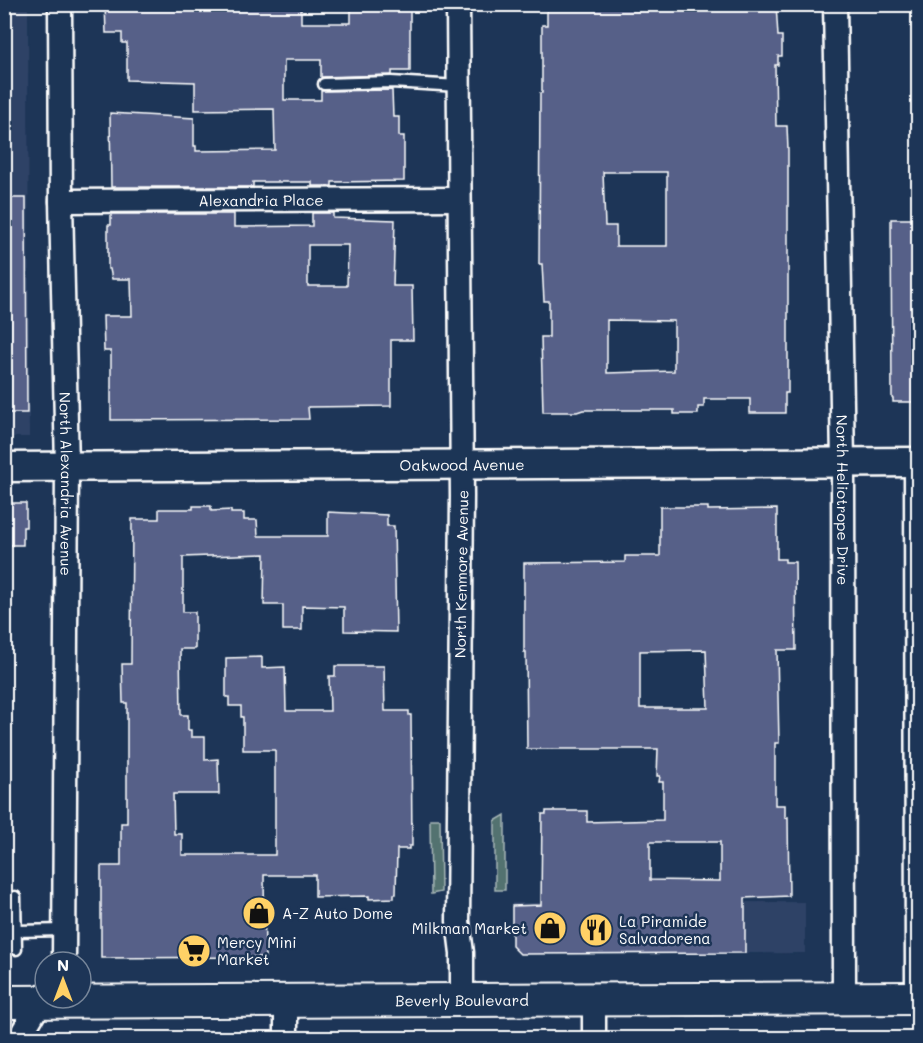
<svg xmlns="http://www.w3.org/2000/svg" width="923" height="1043" font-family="Mali,sans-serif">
  <rect width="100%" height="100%" fill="#1d3557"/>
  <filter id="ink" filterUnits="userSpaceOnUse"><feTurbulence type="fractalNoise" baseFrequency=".0167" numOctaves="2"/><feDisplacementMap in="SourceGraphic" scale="12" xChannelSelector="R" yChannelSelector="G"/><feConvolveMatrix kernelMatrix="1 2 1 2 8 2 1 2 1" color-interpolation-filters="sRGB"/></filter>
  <g filter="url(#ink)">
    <g fill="#2e4266">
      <polygon points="4,5 28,5 29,437 5,437"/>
      <polygon points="805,902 805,953 520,954 512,946 512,903"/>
    </g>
    <g fill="#537270" stroke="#a9b8b8" stroke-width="1.5">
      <polygon points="505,815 505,890 495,890 495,821"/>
      <polygon points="430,819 440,819 441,892 431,894"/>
    </g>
    <g fill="#566188" stroke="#fff" stroke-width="1.5" fill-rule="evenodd">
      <polygon points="105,4 301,4 301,23 351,23 351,4 410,4 410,71 392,71 392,75 321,77 321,60 284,60 284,100 321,100 321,91 392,90 393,117 399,117 399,136 404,136 404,181 332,182 332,186 312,186 312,182 253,182 253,187 111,187 110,113 194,118 194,146 196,146 196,151 275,150 274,109 195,110 195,82 127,80 127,43 122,43 122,33 106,33"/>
      <path d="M 547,4 L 776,4 L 778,36 L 782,36 L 782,56 L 778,56 L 778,65 L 775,65 L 776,126 L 787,126 L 788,150 L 788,393 L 785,393 L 785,413 L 750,413 L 750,399 L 704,399 L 704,407 L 698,407 L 698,414 L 674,414 L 674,410 L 583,410 L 577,412 L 543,412 L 541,337 L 549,337 L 549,301 L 544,301 L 542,264 L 539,264 L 540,93 L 542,93 L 542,25 L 547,25 ZM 603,172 L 667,172 L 667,246 L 616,246 L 616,226 L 605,226 ZM 607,320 L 674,321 L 674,371 L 607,373 Z"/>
      <polygon points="4,198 26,198 27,413 4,413"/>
      <path d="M 312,213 L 333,213 L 333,218 L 395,220 L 393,286 L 412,286 L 413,340 L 391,340 L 391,406 L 308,407 L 309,419 L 111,420 L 111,351 L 104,351 L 103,316 L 132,316 L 131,279 L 112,279 L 110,269 L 108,269 L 108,225 L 111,225 L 111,214 L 234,214 L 234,227 L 312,226 ZM 308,245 L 348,245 L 347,286 L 308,286 Z"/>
      <polygon points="891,219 918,219 918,402 893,402 893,398 892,398"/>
      <polygon points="4,503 26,503 26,527 23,527 23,545 4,545"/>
      <polygon points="193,506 211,506 211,511 231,510 231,513 244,513 244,520 257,520 258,536 328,536 328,512 387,515 387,526 394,526 396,632 344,631 344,607 302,606 302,630 283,630 283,605 264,605 265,554 183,557 183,612 195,612 195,649 180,649 181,715 188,715 188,730 191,730 191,737 205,737 205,760 218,759 219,794 173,794 174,834 182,834 182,855 275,855 275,750 243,750 243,717 241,717 241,706 229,706 229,697 226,697 226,658 262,657 262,668 285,667 286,711 330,711 329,676 335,676 335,666 384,666 385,711 409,711 409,715 411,715 412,846 409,846 409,849 397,849 396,894 394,894 394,898 369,899 369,896 315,897 315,875 264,875 265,957 101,958 101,866 121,866 121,823 127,823 127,703 123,703 122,664 131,664 132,519 159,519 159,509 193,509"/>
      <path d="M 660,507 L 708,507 L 708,510 L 777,509 L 777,559 L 785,559 L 785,562 L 795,562 L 796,650 L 777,650 L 779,743 L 775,743 L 775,805 L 785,805 L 785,818 L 788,817 L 789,896 L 745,898 L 745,953 L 520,954 L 512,946 L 512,906 L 541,905 L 542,814 L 546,814 L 546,811 L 587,811 L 587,822 L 663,820 L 663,782 L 659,782 L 660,776 L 657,776 L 658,749 L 527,749 L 526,652 L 524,652 L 524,563 L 625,562 L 625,556 L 660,556 ZM 706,650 L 708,708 L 640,708 L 640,651 ZM 650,842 L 720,842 L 720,881 L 650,880 Z"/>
    </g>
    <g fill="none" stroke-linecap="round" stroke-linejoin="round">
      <defs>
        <g id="service">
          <polyline points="324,84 391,82 459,86"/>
          <polyline points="910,464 911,994"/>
          <polyline points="15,897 16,949"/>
          <polyline points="16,931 64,930"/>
        </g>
        <g id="minor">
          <path id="s1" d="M 60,4 L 61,201 L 67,467 L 64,962"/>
          <polyline points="458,4 462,496 458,921 462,953 462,1000"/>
          <path id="s2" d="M 835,4 L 843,462 L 844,997"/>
          <path id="s3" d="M 61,201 L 459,199"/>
          <polyline points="594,1000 594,1038"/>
          <polyline points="286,1001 286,1038"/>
          <polyline points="19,1038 45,994"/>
        </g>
        <g id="tertiary">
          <path id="s4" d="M 4,467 L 918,462"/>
        </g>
        <g id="secondary">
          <path id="s5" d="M 4,1002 L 918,998"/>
        </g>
      </defs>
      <use href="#service" stroke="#fff" stroke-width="15"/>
      <use href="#minor" stroke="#fff" stroke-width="27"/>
      <use href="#tertiary" stroke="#fff" stroke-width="33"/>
      <use href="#secondary" stroke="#fff" stroke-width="36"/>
      <use href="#service" stroke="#1d3557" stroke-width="10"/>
      <use href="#minor" stroke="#1d3557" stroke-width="22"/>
      <use href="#tertiary" stroke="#1d3557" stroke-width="28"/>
      <use href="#secondary" stroke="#1d3557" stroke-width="32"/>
    </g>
  </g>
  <defs>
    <symbol id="shop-disc" viewBox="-11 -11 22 22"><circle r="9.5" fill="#ffd166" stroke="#1d3557"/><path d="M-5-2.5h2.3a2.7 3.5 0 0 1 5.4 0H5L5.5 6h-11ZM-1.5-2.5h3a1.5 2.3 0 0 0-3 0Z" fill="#111"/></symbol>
    <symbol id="restaurant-disc" viewBox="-11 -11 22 22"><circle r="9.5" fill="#ffd166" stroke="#1d3557"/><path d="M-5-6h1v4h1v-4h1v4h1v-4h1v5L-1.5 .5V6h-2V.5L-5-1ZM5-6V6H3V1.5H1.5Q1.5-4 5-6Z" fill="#111"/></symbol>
    <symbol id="supermarket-disc" viewBox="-11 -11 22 22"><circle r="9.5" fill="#ffd166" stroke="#1d3557"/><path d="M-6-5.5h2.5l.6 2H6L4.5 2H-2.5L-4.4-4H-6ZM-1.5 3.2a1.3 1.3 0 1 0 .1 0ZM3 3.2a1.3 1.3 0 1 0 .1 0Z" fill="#111"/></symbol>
  </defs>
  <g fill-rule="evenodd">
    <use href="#shop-disc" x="240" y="894" width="38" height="38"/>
    <use href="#shop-disc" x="531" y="909" width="38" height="38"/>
    <use href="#restaurant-disc" x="577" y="911" width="38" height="38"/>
    <use href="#supermarket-disc" x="175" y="932" width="38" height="38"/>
  </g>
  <g text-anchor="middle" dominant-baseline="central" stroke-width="5" stroke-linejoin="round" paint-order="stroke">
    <g font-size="15" fill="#fff" stroke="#1d3557">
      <text stroke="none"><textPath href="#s3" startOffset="200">Alexandria Place</textPath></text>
      <text stroke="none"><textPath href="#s4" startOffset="458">Oakwood Avenue</textPath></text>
      <text stroke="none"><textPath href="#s1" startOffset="480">North Alexandria Avenue</textPath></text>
      <text stroke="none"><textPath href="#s2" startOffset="496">North Heliotrope Drive</textPath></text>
      <text transform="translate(461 574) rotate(-89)">North Kenmore Avenue</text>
      <text stroke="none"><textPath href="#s5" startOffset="458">Beverly Boulevard</textPath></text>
    </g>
    <g font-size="15" fill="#fff" stroke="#1d3557" text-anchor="start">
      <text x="282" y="913">A-Z Auto Dome</text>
      <text x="619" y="921">La Piramide<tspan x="619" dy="17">Salvadorena</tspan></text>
      <text x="527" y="928" text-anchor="end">Milkman Market</text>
      <text x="217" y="942">Mercy Mini<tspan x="217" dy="17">Market</tspan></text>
    </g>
  </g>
  <rect width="923" height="1043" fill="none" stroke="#1d3557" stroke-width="24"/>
  <rect x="12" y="12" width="899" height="1019" fill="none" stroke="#fff" stroke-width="2" filter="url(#ink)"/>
  <g transform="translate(63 980)"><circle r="28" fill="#1d3557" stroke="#77869a" stroke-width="1.5"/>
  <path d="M0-4.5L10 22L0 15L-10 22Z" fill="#ffd166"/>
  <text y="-9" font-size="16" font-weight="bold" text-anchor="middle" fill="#ffffff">N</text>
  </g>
</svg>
